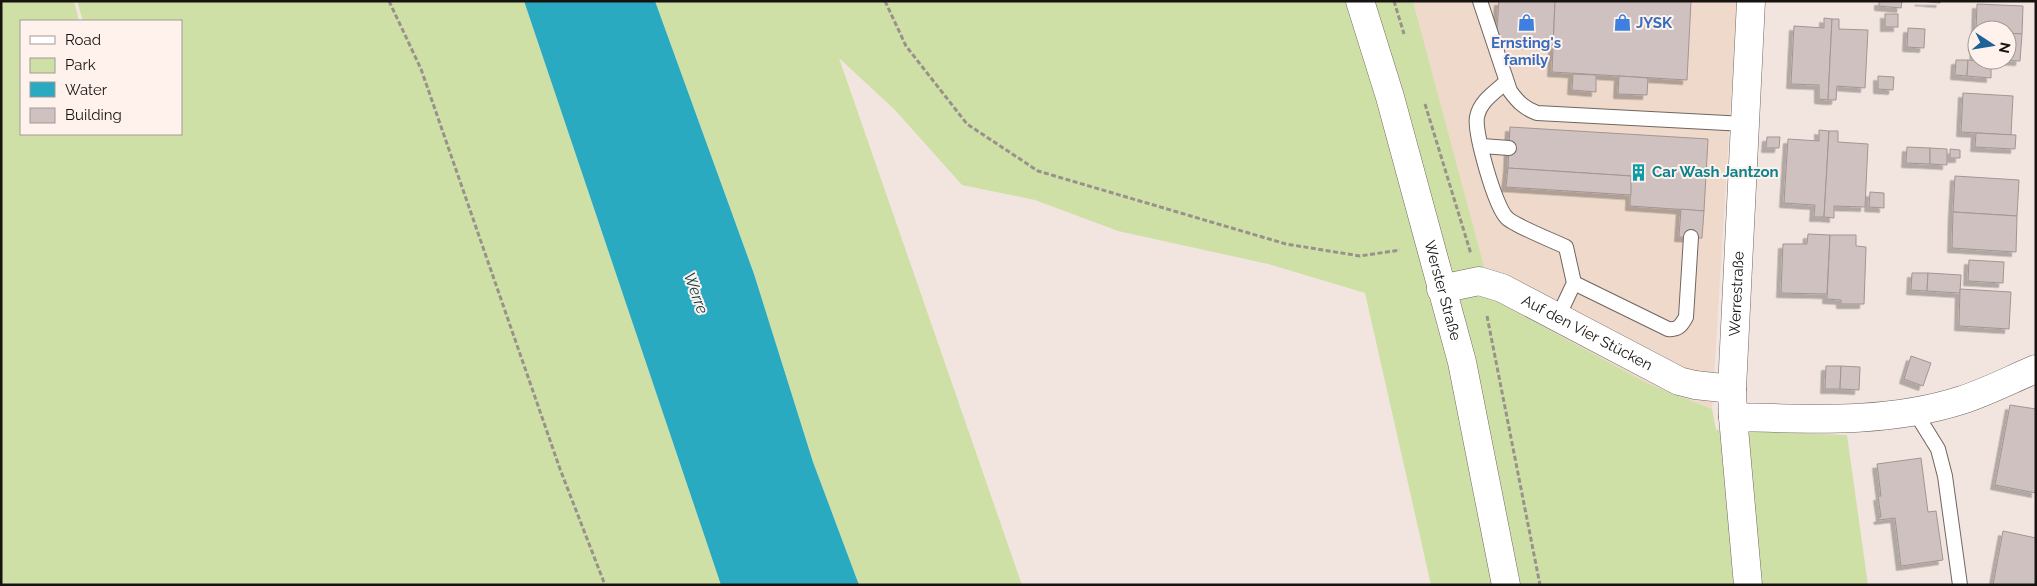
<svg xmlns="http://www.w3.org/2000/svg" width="2037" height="586" font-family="Raleway,sans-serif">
  <defs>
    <filter id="shadow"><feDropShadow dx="-4.5" dy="4.5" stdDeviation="0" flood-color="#0004"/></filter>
  </defs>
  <rect width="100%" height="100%" fill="#f2e5df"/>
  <polygon fill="#eed9cb" points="1413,1 1737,1 1712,409 1647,383 1498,302 1490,290"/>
  <g fill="#cfe0a6">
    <polygon points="1,1 74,1 79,21 21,21 21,134 181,134 181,21 83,21 77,1 524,1 721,585 1,585"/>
    <polygon points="655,1 1413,1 1490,289 1498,302 1647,383 1712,409 1716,430 1847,435 1868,585 1431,585 1365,293 1268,264 1118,231 1035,200 962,185 895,110 839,58 1022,585 859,585 813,462 754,274"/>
  </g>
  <polygon fill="#29aac0" points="524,1 655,1 754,274 813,462 859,585 721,585"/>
  <g fill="#cfc1bf" stroke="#a29592" filter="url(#shadow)">
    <polygon points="1499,1 1555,1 1553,45 1496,43"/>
    <polygon points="1555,1 1691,1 1687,80 1552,72"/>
    <polygon points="1879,1 1902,1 1901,8 1879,6"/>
    <polygon points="1919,1 1941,1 1940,3"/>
    <polygon points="1977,4 2023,6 2022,34 2007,33 2007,30 1976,31"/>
    <rect x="1885" y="14" width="13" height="13"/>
    <polygon points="1824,18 1832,19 1828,100 1819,99 1819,85 1791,84 1794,26 1824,28"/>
    <polygon points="1832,19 1839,19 1839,29 1868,30 1865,88 1837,86 1836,100 1828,100"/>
    <polygon points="1908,28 1925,29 1924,48 1907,47"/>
    <polygon points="1976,31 1977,31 1977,59 1974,59"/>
    <polygon points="2007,33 2022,34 2020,61 1994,60 2007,60"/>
    <polygon points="1956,60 1968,60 1967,76 1955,75"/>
    <polygon points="1968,60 1991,62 1991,78 1967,76"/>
    <polygon points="1573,74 1596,75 1596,92 1572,90"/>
    <polygon points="1619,76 1648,78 1647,95 1618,94"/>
    <polygon points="1878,76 1894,77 1893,90 1878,89"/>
    <polygon points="1963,93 2013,96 2011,135 1961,132"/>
    <polygon points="1510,127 1708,139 1704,211 1630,206 1631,176 1508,168"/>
    <polygon points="1819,130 1829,131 1824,217 1814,217 1815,205 1784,203 1788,139 1819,141"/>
    <polygon points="1829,131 1838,131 1838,142 1868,144 1865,207 1834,206 1834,218 1824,217"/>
    <polygon points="1976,133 2016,135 2015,149 1975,147"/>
    <polygon points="1767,137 1780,137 1779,148 1766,148"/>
    <polygon points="1907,147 1930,148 1930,164 1906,163"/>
    <polygon points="1930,148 1947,149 1947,165 1930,164"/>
    <polygon points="1950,149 1960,150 1960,158 1950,158"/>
    <polygon points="1508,168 1631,176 1631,195 1506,187"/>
    <polygon points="1955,176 2019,180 2017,216 1953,212"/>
    <polygon points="1870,192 1884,193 1884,208 1869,207"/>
    <polygon points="1681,209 1704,211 1702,238 1679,237"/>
    <polygon points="1953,212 2017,216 2016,252 1952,248"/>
    <polygon points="1808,234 1830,235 1827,294 1781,293 1783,244 1807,244"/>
    <polygon points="1830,235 1856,235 1856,246 1866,247 1864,304 1841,304 1841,300 1827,299"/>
    <polygon points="1969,260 2004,262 2003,283 1968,281"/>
    <polygon points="1912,273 1928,273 1927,291 1911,290"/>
    <polygon points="1928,273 1961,275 1960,293 1927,291"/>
    <polygon points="1960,289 2011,292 2009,329 1959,326"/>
    <polygon points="1911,356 1931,363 1923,386 1904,379"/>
    <polygon points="1826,366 1841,366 1840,389 1825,389"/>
    <polygon points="1841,366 1860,367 1859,390 1840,389"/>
    <polygon points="2010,405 2036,409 2036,493 1995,485"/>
    <polygon points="1921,458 1928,512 1936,511 1943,560 1901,566 1895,518 1879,520 1878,518 1881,517 1878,496 1881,496 1877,464"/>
    <polygon points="2003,531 2036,538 2036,585 1993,585"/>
  </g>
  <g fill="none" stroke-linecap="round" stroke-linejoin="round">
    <defs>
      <g id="service">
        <path d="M 1480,1 L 1510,91 C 1518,102 1524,108 1537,113 L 1745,124"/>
        <path d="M 1506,82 C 1495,92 1480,101 1477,117 C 1474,132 1495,207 1507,218 C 1515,226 1554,241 1566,247 L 1574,283 L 1558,317"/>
        <polyline points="1482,146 1509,148"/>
        <path d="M 1574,283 L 1668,329 C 1678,330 1681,326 1686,317 L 1691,237"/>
        <polyline points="1915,412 1938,449 1945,476 1960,585"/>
      </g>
      <g id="minor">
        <path id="s1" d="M 1441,289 L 1479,281 L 1502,288 L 1679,381 L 1695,385 L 1732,389"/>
        <path d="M 1733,417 C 1810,419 1887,424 1962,400 C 1987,392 2012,379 2036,369"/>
        <path id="s2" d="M 1748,585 L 1733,417 L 1732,389 L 1751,1"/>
      </g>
      <g id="secondary">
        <path id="s3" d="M 1360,1 L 1390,97 L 1462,362 L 1506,585"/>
      </g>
    </defs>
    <use href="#service" stroke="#706560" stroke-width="16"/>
    <use href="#minor" stroke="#706560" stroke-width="29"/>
    <use href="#secondary" stroke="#706560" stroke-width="29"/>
    <g stroke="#9a918c" stroke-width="3" stroke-dasharray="5 2.5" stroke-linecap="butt">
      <polyline points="389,1 421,69 560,469 605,585"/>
      <polyline points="885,1 906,46 967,124 1038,171 1286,244 1360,256 1400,250"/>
      <polyline points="1394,1 1404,34"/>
      <polyline points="1425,104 1471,254"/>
      <polyline points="1487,316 1540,585"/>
    </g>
    <use href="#service" stroke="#fff" stroke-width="14"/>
    <use href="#minor" stroke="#fff" stroke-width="28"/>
    <use href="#secondary" stroke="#fff" stroke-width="28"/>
  </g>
  <defs>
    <symbol id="shop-bare" viewBox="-9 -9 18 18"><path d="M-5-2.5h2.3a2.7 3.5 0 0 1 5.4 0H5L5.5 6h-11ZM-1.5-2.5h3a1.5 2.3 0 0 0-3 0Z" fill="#3f7fe0" stroke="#fff2ec" stroke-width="2.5" paint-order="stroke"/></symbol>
    <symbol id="building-bare" viewBox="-9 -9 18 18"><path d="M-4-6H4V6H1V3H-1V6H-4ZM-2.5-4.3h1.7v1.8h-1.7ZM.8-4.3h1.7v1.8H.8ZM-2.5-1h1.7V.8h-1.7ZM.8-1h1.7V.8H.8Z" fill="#0f9aa8" stroke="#fff2ec" stroke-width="2.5" paint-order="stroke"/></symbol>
  </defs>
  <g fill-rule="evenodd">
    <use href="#shop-bare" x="1514" y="10" width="25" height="25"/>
    <use href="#shop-bare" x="1610" y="10" width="25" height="25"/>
    <use href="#building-bare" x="1626" y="160" width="25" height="25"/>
  </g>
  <g text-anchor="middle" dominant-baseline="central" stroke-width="4" stroke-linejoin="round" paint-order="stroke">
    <g font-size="15" font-weight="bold" fill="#366cbe" stroke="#fff2ec" text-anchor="start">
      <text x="1636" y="23">JYSK</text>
      <text x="1526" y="43" text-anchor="middle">Ernsting's<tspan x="1526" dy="17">family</tspan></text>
    </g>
    <g font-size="15" font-weight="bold" fill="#0d838f" stroke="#fff2ec" text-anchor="start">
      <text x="1652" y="172">Car Wash Jantzon</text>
    </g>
    <g font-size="15" fill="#171311" stroke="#fff2ec">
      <text stroke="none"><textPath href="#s3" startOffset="301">Werster Straße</textPath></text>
      <text stroke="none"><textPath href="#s2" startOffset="292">Werrestraße</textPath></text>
      <text stroke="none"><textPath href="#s1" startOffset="159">Auf den Vier Stücken</textPath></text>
    </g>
    <g font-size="16" font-style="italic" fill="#033d46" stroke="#fff2ec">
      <text transform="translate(696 293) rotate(70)">Werre</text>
    </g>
  </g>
  <rect width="2037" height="586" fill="none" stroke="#171311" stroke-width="5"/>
  <rect x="20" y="20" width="162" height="115" fill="#fff2ec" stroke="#a29994"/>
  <rect x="30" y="36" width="25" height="8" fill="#ffffff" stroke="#a29994"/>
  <text x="65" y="45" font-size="15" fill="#171311">Road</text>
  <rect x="30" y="58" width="25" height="15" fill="#cfe0a6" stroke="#a29994"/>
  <text x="65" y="70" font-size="15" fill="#171311">Park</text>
  <rect x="30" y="82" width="25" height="15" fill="#29aac0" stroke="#a29994"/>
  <text x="65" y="95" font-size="15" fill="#171311">Water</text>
  <rect x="30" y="108" width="25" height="15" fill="#cfc1bf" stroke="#a29994"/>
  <text x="65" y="120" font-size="15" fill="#171311">Building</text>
  <g transform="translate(1992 45) rotate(102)"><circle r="24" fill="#fff2ec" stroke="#a29994"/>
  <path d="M0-4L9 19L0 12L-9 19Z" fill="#1e6398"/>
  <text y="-8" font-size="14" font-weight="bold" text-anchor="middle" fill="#171311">N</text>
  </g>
</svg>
